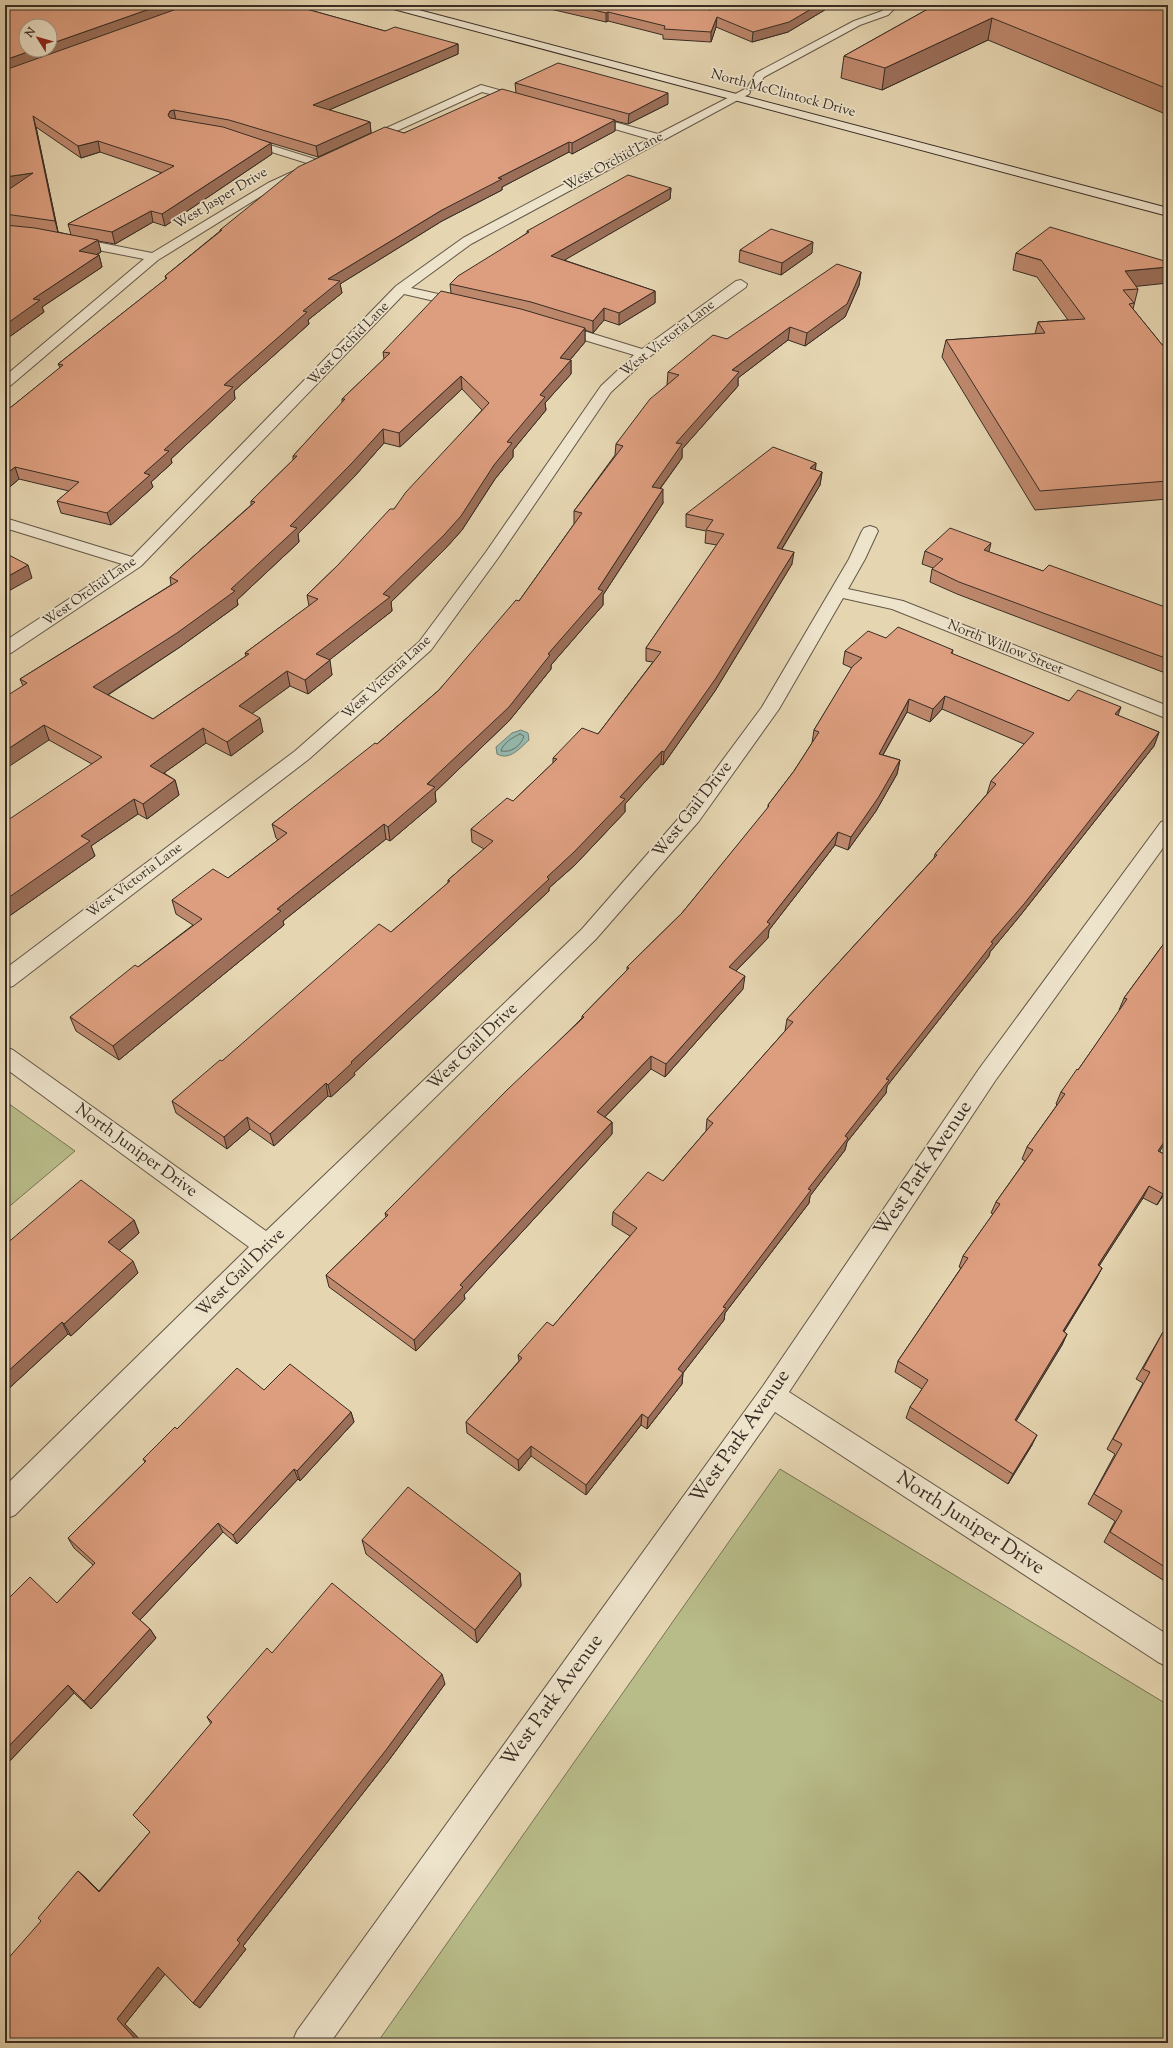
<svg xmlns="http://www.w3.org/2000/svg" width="1173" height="2048" font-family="'Sorts Mill Goudy',serif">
  <rect width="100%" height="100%" fill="#e5d5b1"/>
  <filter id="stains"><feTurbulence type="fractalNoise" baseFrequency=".005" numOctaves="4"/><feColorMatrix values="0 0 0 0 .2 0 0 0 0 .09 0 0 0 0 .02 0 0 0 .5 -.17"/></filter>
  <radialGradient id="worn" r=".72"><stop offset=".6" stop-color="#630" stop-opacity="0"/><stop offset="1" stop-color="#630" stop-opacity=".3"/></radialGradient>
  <g fill="#b8bc89" stroke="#787456">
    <polygon points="5,1101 75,1151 5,1210"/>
    <polygon points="780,1469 1168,1705 1168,2043 377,2043"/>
  </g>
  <path fill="#96b8ae" stroke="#708077" d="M 521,730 L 528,733 L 529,740 C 520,748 510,761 497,754 L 496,747 L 512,733 Z"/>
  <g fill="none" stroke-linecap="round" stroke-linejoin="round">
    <path stroke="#677269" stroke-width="1" d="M 520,734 L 524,736 C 521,746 511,753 501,751 C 503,743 513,737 520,734 Z"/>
    <defs>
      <g id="minor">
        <polygon points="481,85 528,98 529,100 524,103 482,92 368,144 364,145 358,142 360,140"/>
        <polygon points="745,89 749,90 750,92 749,94 471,244 411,288 470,301 472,304 465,308 404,294 141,566 11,653 5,654 5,641 122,564 5,528 5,518 132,557 396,286 463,238 649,139 584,120 583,118 584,116 592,116 658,134"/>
        <polygon points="244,137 321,161 323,163 317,166 313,165 240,142 238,140 240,138"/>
        <polygon points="307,165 313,168 311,170 276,187 158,260 10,386 5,387 5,376 144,259 67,244 65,241 67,238 71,237 152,253 268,183"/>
        <polygon points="741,280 747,284 746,287 649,357 611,392 498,558 431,650 309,759 13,986 5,988 5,969 295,751 419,642 486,552 601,386 634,355 551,330 549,327 551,324 561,324 642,349 736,281"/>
        <polygon points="870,526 876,528 878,531 865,559 848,589 903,601 1168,706 1168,719 892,609 843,598 779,709 699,821 596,939 276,1254 15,1515 5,1519 5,1486 249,1247 5,1068 5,1047 13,1050 266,1231 582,929 685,811 762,707 849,559 862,531 864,528"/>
        <polygon points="1168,820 1168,841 995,1081 789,1392 1168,1635 1168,1667 1158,1662 775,1412 330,2043 292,2043 297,2031 763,1386 979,1069 1161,822"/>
      </g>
      <polygon id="tertiary" points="888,5 898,5 888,15 860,25 764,77 756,90 748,90 747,88 756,73 854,21 882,11"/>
      <polygon id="secondary" points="384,5 400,5 1168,208 1168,216 386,7"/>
    </defs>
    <use href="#minor" stroke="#635747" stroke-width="2"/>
    <use href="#tertiary" stroke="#635747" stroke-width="2"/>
    <use href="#secondary" stroke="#382d24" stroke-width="2"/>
    <use href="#minor" fill="#eee4cc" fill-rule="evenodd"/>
    <use href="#tertiary" fill="#eee4cc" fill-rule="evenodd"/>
    <use href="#secondary" fill="#eee4cc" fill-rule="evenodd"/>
  </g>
  <g fill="#be886d" stroke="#382d24" fill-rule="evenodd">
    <path d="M 5,5 L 184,5 L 184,6 L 304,5 L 299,7 L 385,31 L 458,44 L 458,54 L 329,110 L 370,122 L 371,133 L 318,157 L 261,140 L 272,154 L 165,226 L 153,222 L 115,244 L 98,241 L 101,252 L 96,255 L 99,255 L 102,267 L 42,307 L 44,312 L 5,340 L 5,192 L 11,188 L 5,189 ZM 36,127 L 81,158 L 100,152 L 162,173 L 68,224 L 71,235 L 58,232 Z"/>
    <polygon points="533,5 833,5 788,32 752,42 716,27 711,42 663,39 663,35 608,21 606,22"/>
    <polygon points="935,5 1168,5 1168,115 988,40 882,90 841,78 844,56"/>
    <polygon points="515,83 668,104 628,124 615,121 615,131 572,154 569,152 502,187 502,190 442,221 340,284 342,293 308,320 309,324 234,391 235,399 171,459 172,463 151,482 153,487 111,525 61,513 57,501 69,491 19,479 5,491 5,412 60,368 58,364 166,279 165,276 220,231 220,230 404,133 516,93"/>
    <path d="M 671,188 L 670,199 L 564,260 L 655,291 L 655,303 L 619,325 L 604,320 L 593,333 L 585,330 L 585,342 L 570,360 L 571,360 L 571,374 L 545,403 L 546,410 L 513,450 L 513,457 L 495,479 L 462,530 L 445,549 L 391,602 L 392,611 L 329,660 L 332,675 L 308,694 L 290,686 L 252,713 L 263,732 L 231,756 L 206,743 L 164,773 L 175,780 L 179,795 L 147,819 L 138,814 L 91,846 L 95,856 L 5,919 L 92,764 L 49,740 L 23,686 L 20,679 L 171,585 L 170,577 L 251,505 L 251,501 L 293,460 L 293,456 L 342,403 L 342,399 L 384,359 L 383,352 L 451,293 L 450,284 L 527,233 L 527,231 ZM 462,389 L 482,410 L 394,509 L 337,566 L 307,595 L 309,606 L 245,653 L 246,656 L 153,719 L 108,695 L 180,647 L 238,605 L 237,600 L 299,542 L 298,534 L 354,477 L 384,443 L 400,447 Z"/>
    <polygon points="740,250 812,253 781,275 739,262"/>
    <polygon points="1016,253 1136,287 1138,289 1133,309 1168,352 1168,499 1035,510 942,357 946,340 1035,334 1038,322 1068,320 1037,277 1013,270"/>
    <polygon points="861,272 859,285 845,317 805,346 788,340 738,378 738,386 682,449 682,458 660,489 663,503 603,595 603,605 551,665 551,669 509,721 435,792 436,802 390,841 386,839 283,921 284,925 119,1060 76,1031 70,1017 138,967 193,925 176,914 172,900 228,878 278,840 276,838 272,824 377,744 439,690 519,601 574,524 574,511 615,455 616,444 667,385 668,372 727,339"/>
    <polygon points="816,463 815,470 822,472 820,485 782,549 792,564 715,691 663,765 661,764 625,804 625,812 575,865 549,888 549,891 354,1073 355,1075 331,1097 328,1096 274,1146 250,1129 227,1149 176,1113 172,1101 222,1061 391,932 448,883 448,880 484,849 472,842 471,829 513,801 553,763 553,758 598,734 653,662 646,661 646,648 717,545 705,543 706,531 686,527 686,514"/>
    <polygon points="925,551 989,552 1043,571 1168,608 1168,674 957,594 930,582 932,569 933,568 922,564"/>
    <polygon points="886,638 953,650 952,654 1069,701 1118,716 1159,732 1154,746 1019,917 990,952 989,956 887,1086 886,1093 847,1142 845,1150 810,1196 809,1203 725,1313 724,1320 683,1373 682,1384 647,1429 641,1425 586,1495 531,1456 519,1471 467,1433 466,1422 519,1361 518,1355 553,1326 630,1236 612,1225 613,1212 663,1181 706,1131 707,1119 785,1031 787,1019 934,858 935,854 987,794 991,781 1024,744 942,709 930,722 907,712 883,755 900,760 897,774 876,811 848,850 835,845 769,930 768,938 736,971 743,989 665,1077 651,1069 605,1117 612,1122 612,1134 464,1295 465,1299 416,1351 329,1287 326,1275 386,1217 385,1213 582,1018 582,1016 627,970 627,967 682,913 768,808 768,805 794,771 812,743 814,730 852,668 843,664 845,651"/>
    <polygon points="1168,938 1160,1152 1168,1156 1168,1188 1157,1205 1143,1198 1099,1266 1102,1268 1096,1279 1064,1332 1067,1334 1062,1345 1016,1421 1032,1445 1008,1484 906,1418 910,1407 922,1389 895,1372 898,1361 961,1268 959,1267 963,1256 993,1214 991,1213 996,1202 1025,1161 1022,1159 1027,1147 1057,1105 1056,1104 1061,1092 1078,1070 1120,1010 1119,1010 1124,998"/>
    <polygon points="134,1220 139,1233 119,1251 138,1273 71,1336 68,1334 5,1392"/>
    <polygon points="1163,1332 1168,1335 1168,1573 1163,1580 1104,1542 1115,1521 1088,1504 1115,1454 1107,1449 1143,1383 1136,1379"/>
    <polygon points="264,1390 351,1412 354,1422 300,1481 298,1479 237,1544 223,1532 140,1620 150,1629 156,1638 91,1709 74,1693 5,1766 57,1603 93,1565 74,1548 68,1538 145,1462 143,1459 177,1429"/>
    <polygon points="362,1540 520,1573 521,1586 477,1643 366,1554"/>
    <polygon points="272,1653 445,1684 389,1760 243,1946 246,1949 200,2008 193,2003 165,1974 125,2024 143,2043 5,2043 41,1921 78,1871 87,1879 99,1891 150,1832 133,1815 211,1724 207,1717"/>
  </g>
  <g fill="#9b6f59" stroke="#382d24">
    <polygon points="161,5 184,5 184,8 5,71 5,60 33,50 50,50 50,44"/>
    <polygon points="283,5 304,5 284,12"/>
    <polygon points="709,5 722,5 709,10"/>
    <polygon points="818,5 833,5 788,32 752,42 753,32"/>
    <polygon points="608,12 608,21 606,22 606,13"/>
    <polygon points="717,17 716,27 711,42 711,32"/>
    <polygon points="992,18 988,40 882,90 885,68"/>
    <polygon points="458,44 458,54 315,116 313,105"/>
    <polygon points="668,93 668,104 628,124 629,114"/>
    <polygon points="174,110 176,121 172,122 168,115 170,111"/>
    <polygon points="33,116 36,127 58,232 55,221"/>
    <polygon points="615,120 615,131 572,154 572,143"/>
    <polygon points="370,122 371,133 318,157 316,146"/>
    <polygon points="98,141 100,152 81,158 78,146"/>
    <polygon points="569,142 569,152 502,187 502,190 442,221 340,284 342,293 308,320 309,324 234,391 235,399 171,459 172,463 151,482 153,487 111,525 107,513 144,473 164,450 224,385 303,311 328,279 442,210 498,178"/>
    <polygon points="271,143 272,154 165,226 162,214"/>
    <polygon points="33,173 36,184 5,189 5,177"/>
    <polygon points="671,188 670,199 551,268 551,256"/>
    <polygon points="151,211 153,222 115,244 112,232"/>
    <polygon points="98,240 101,252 82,263 79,251"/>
    <polygon points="813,242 812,253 781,275 782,263"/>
    <polygon points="99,255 102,267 42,307 44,312 5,340 5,325 33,299"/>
    <polygon points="1168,267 1168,283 1121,288 1125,271"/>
    <polygon points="861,272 859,285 845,317 805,346 807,333"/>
    <polygon points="655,291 655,303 619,325 619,313"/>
    <polygon points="604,308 604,320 593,333 593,321"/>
    <polygon points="790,327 788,340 738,378 738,386 682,449 682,458 651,501 652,487 676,443 732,370"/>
    <polygon points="585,328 585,342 560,372 560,358"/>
    <polygon points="571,360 571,374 545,403 546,410 513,450 513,457 495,479 462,530 445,549 391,602 392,611 318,669 316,654 383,594 494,465 507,442 540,395"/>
    <polygon points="461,376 462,389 400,447 399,433"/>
    <polygon points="383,429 384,443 354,477 298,534 299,542 237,600 238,605 180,647 98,701 93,687 231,589 290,526"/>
    <polygon points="816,463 815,476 810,468"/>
    <polygon points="15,467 19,479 5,491 5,475"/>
    <polygon points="822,472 820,485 775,560 777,548"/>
    <polygon points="663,489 663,503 603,595 603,605 551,665 551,669 509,721 435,792 436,802 390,841 388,827 548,654 598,589"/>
    <polygon points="991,543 988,556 984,550"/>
    <polygon points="794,552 792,564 715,691 663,765 664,752"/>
    <polygon points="28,565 32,578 5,593 5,578"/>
    <polygon points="330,660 332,675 308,694 305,680"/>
    <polygon points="287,671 290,686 242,721 239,706"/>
    <polygon points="945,696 942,709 930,722 933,709"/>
    <polygon points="909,699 907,712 876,767 879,754"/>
    <polygon points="1121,707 1116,721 1115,714"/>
    <polygon points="260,718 263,732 231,756 227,742"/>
    <polygon points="44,725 49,740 5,769 5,751"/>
    <polygon points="203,728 206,743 154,780 150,766"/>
    <polygon points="1159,732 1154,746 1019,917 990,952 989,956 887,1086 886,1093 847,1142 845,1150 810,1196 809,1203 725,1313 724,1320 683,1373 682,1384 647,1429 648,1418 678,1369 886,1079 991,942"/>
    <polygon points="662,751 661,764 625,804 625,812 575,865 549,888 549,891 354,1073 355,1075 331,1097 328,1085 351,1062 547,877"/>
    <polygon points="900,760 897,774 876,811 848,850 851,837"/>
    <polygon points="175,780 179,795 147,819 143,804"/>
    <polygon points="134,799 138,814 91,846 95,856 5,919 5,900 81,836"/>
    <polygon points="384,824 386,839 283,921 284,925 119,1060 113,1046 277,909"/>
    <polygon points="838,832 835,845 769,930 768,938 727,980 729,967 767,922"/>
    <polygon points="745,976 743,989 665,1077 666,1064"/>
    <polygon points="651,1056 651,1069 597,1125 597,1112"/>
    <polygon points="326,1083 328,1096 274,1146 270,1134"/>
    <polygon points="247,1117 250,1129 227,1149 224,1137"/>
    <polygon points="612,1122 612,1134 464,1295 465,1299 416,1351 414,1340 460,1285"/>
    <polygon points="1168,1136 1168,1139 1152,1163 1158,1151"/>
    <polygon points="1149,1186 1143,1198 1092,1277 1098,1265"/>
    <polygon points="1168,1186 1168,1188 1157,1205 1163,1194"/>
    <polygon points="134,1220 139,1233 114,1255 108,1242"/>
    <polygon points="133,1261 138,1273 71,1336 64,1324"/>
    <polygon points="1102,1268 1096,1279 1057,1343 1063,1331"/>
    <polygon points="62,1322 68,1334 5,1392 5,1374"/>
    <polygon points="1067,1334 1062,1345 1010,1431 1015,1420"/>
    <polygon points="351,1412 354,1422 300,1481 297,1471"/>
    <polygon points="642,1414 641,1425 586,1495 586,1485"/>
    <polygon points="1037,1435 1032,1445 1008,1484 1013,1474"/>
    <polygon points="531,1446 531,1456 519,1471 518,1460"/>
    <polygon points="294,1469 298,1479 237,1544 233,1535"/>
    <polygon points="218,1523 223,1532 138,1622 132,1613"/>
    <polygon points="520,1573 521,1586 477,1643 475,1630"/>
    <polygon points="150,1629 156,1638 91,1709 84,1701"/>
    <polygon points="442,1674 445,1684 389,1760 243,1946 246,1949 200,2008 193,2003 237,1940"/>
    <polygon points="68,1685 74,1693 5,1766 5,1750"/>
    <polygon points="78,1871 87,1879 107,1899 99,1892"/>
    <polygon points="158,1967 166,1973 125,2024 143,2043 139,2043 117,2019"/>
  </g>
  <g fill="#dd9e7f" stroke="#382d24" fill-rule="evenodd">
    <polygon points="5,5 161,5 50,44 50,26 26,26 26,50 33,50 5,60"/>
    <polygon points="188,5 292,5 385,31 395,27 458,44 313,105 370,122 316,146 229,120 174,110 170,111 168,115 170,118 223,127 271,143 162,214 151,211 112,232 68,224 174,166 98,141 78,146 33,116 55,221 5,214 5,192 33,173 5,177 5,70"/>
    <polygon points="574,5 691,5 710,10 721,5 818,5 789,22 753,32 717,17 711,32 664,29 665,26 608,12 606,13"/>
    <polygon points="935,5 1168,5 1168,89 992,18 885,68 844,56"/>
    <polygon points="558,63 668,93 629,114 515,83"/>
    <polygon points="502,89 615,120 572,143 569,142 498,178 502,179 442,210 328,279 340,281 303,311 307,312 224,385 233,387 164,450 169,451 144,473 150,475 107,513 57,501 79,482 15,467 5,475 5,412 63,365 58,364 167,278 165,276 222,230 220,230 298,167 385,127 404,133"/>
    <polygon points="628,175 671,188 551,256 655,291 619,313 604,308 593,321 531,302 450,284 458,276 529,232 527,231"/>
    <polygon points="5,225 35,228 98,240 79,251 99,255 33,299 40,300 5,325"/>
    <polygon points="1050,227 1168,262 1168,267 1125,271 1138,289 1123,290 1134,303 1129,304 1168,352 1168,481 1040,491 946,340 1045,333 1038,322 1085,319 1041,260 1016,253"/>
    <polygon points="771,229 813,242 782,263 740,250"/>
    <polygon points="837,264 861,272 847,304 807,333 790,327 732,370 739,372 676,443 682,444 652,487 663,489 598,589 603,591 548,654 550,655 509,707 427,784 435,787 388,827 384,824 277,909 281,911 113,1046 70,1017 135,965 138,967 202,919 172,900 213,869 228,878 287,833 272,824 375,743 377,744 439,690 516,600 519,601 582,513 574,511 623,446 616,444 650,399 679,375 668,372 713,335 727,339"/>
    <path d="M 441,291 L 521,309 L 585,328 L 560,358 L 571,360 L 540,395 L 545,397 L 507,442 L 512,443 L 494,465 L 461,516 L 444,535 L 383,594 L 390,597 L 316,654 L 330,660 L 305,680 L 287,671 L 239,706 L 260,718 L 227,742 L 203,728 L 150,766 L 175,780 L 143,804 L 134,799 L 81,836 L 90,841 L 5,900 L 5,822 L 102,757 L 44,725 L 5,751 L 5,697 L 27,683 L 20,679 L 178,581 L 170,577 L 255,502 L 251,501 L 297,456 L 293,456 L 345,399 L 342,399 L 390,353 L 383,352 ZM 461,376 L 489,403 L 406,492 L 394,509 L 390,509 L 337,566 L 307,595 L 318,599 L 245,653 L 249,654 L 153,719 L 93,687 L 177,633 L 235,591 L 231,589 L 297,528 L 290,526 L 352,463 L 383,429 L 399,433 Z"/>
    <polygon points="773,447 816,463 810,468 822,472 777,548 794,552 716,678 664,752 662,751 620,797 625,799 574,852 547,877 549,879 351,1062 352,1063 328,1085 326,1083 270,1134 247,1117 224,1137 172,1101 220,1060 222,1061 379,924 391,932 450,881 448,880 493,841 471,829 507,798 513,801 557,759 553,758 582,728 598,734 661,652 646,648 724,534 706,530 713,520 686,514"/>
    <polygon points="950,528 991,543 984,550 1043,571 1049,565 1168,608 1168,659 959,582 932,569 943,559 925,551"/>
    <polygon points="5,553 28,565 5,578"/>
    <polygon points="898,627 953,650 951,653 1069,701 1078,690 1121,707 1115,714 1159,732 1024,904 991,942 993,943 886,1079 889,1080 845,1136 848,1138 808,1189 811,1190 723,1307 726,1308 678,1369 683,1373 648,1418 642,1414 586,1485 531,1446 518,1460 466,1422 522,1358 518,1355 547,1322 553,1326 637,1228 613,1212 648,1172 663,1181 713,1123 707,1119 793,1022 787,1019 937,855 935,854 996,784 991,781 1034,733 945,696 933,709 909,699 879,754 900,760 878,798 851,837 838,832 767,922 770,924 729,967 745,976 666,1064 651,1056 597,1112 612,1122 460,1285 463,1287 414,1340 326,1275 388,1215 385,1213 508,1089 584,1017 582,1016 629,968 627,967 682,913 769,806 768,805 794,771 819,732 814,730 852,667 862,658 845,651 868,631 886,638"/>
    <polygon points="1168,938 1168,1136 1158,1151 1168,1156 1168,1186 1163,1194 1149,1186 1098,1265 1102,1268 1063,1331 1067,1334 1015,1420 1037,1435 1013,1474 910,1407 928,1380 898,1361 968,1258 963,1256 1000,1204 996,1202 1033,1150 1027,1147 1065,1094 1061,1092 1077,1069 1078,1070 1127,999 1124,998"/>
    <polygon points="81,1180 134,1220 108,1242 133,1261 64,1324 62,1322 5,1374 5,1245"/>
    <polygon points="1163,1332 1168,1335 1168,1569 1110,1532 1122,1511 1094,1494 1122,1444 1113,1439 1150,1372 1143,1369"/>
    <polygon points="290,1364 351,1412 297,1471 294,1469 233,1535 218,1523 132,1613 150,1629 84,1701 68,1685 5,1750 5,1602 30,1577 57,1603 95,1563 68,1538 146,1461 143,1459 175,1427 177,1429 237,1368 264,1390"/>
    <polygon points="408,1487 520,1573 475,1630 362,1540"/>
    <polygon points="332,1583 442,1674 386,1750 237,1940 240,1943 193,2003 158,1967 117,2019 139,2043 5,2043 5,1962 41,1921 38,1918 78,1871 99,1892 150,1832 133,1815 212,1722 207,1717 267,1648 272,1653"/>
  </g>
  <g text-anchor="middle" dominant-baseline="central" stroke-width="3.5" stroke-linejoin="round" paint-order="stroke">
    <g font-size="14" fill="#382d24" stroke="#eee4cc">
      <text transform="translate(783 94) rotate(15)">North McClintock Drive</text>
      <text transform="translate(614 162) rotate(-28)">West Orchid Lane</text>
      <text transform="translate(221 199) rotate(-31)">West Jasper Drive</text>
      <text transform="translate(668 339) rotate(-38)">West Victoria Lane</text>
      <text transform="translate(349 344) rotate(-46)">West Orchid Lane</text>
      <text transform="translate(90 592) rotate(-35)">West Orchid Lane</text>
      <text transform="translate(1005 648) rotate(22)">North Willow Street</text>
      <text transform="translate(387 678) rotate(-43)">West Victoria Lane</text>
      <text transform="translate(135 881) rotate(-37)">West Victoria Lane</text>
    </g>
    <g font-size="17" fill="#382d24" stroke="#eee4cc">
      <text transform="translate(693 810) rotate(-52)">West Gail Drive</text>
      <text transform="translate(473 1047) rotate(-44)">West Gail Drive</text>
      <text transform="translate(136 1151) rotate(36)">North Juniper Drive</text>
      <text transform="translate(241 1273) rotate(-45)">West Gail Drive</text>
    </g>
    <g font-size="20" fill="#382d24" stroke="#eee4cc">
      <text transform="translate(924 1169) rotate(-56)">West Park Avenue</text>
      <text transform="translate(741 1437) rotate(-55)">West Park Avenue</text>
      <text transform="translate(970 1524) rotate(33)">North Juniper Drive</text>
      <text transform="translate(553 1701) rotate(-54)">West Park Avenue</text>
    </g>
  </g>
  <rect width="1173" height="2048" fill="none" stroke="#e5d5b1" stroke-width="20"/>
  <rect x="6" y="6" width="1161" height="2036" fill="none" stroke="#382d24" stroke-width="2"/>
  <rect x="10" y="10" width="1153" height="2028" fill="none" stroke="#382d24"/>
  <g transform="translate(38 38) rotate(307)"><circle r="19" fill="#eee4cc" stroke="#a59b89"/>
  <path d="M0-3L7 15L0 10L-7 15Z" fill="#8f2418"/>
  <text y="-6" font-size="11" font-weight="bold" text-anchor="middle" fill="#382d24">N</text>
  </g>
  <rect width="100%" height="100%" filter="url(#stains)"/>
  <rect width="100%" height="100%" fill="url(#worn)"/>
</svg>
